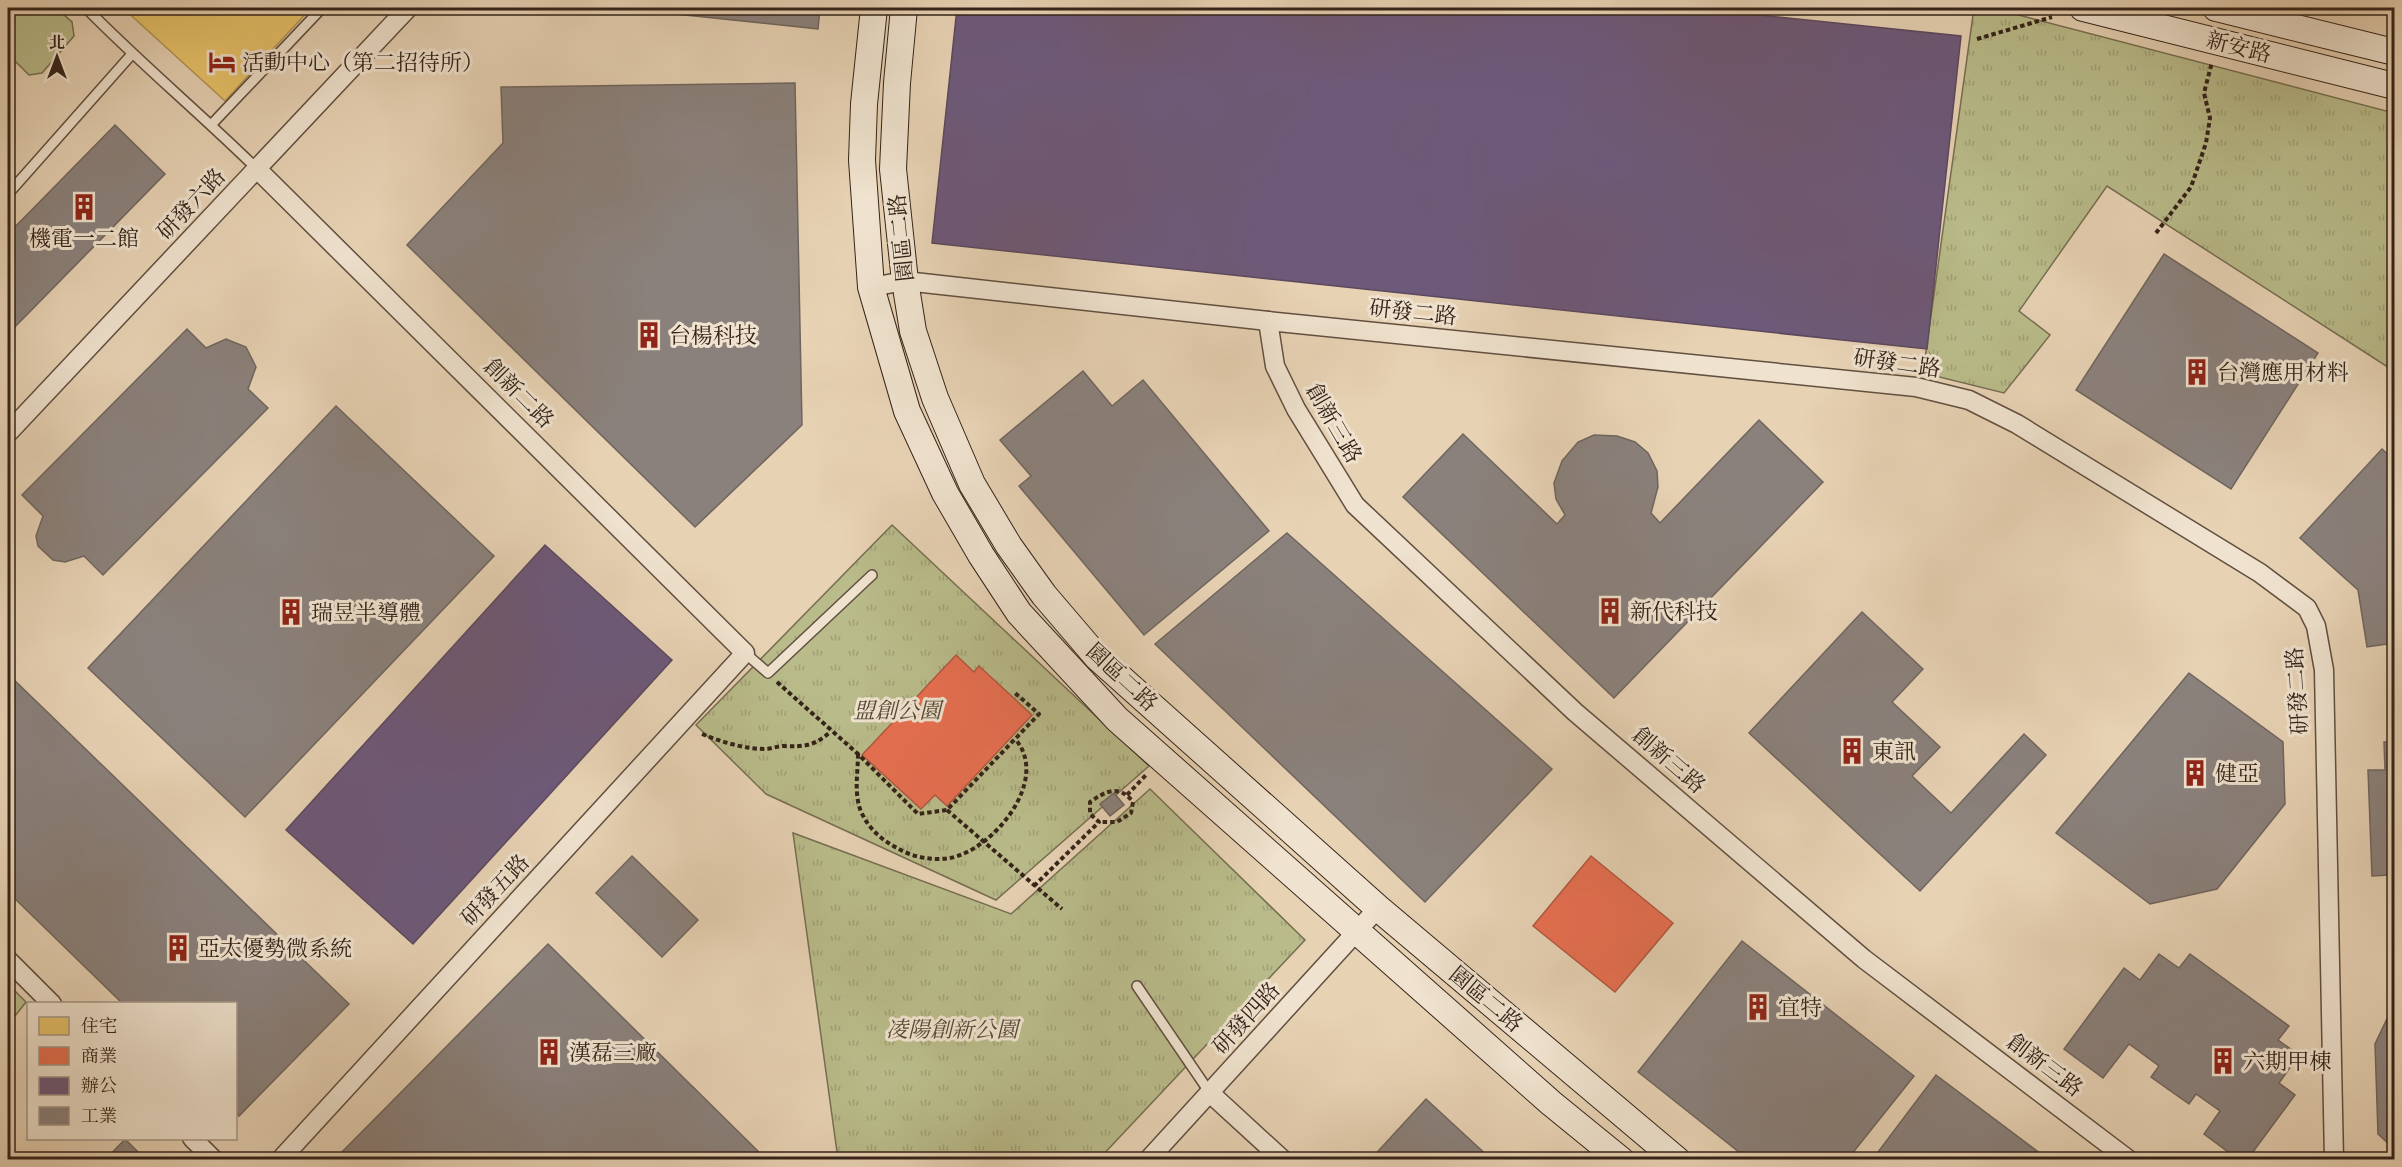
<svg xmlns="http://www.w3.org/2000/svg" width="2402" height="1167" font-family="'IM FELL Great Primer','Noto Serif TC',serif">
  <defs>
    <pattern id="park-tufts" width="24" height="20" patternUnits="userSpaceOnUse" patternTransform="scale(1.5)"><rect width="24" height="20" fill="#b9bb8a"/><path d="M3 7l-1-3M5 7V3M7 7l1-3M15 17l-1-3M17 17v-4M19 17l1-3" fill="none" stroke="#a0a076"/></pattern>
  </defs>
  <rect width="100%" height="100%" fill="#e7d2b4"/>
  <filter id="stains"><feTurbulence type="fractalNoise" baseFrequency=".00333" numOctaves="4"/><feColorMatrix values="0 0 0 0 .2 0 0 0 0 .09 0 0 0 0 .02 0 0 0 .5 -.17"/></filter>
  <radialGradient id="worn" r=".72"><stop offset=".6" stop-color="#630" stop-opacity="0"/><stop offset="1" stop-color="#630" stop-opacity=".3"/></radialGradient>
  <polygon fill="#b9bb8a" stroke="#766f52" stroke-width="1.5" points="8,8 56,8 72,22 74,36 42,73 29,75 8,54"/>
  <g fill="url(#park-tufts)" stroke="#766f52" stroke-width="1.5">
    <polygon points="1974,8 1992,8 2394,113 2394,371 2107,186 2019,311 2050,335 2004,393 1923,373"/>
    <polygon points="892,525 1149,766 996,900 766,794 696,725"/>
    <polygon points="1150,789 1305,940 1099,1159 838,1159 793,833 1011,914"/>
    <polygon points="8,984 26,1002 8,1025"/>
  </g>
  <polygon fill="#e9c46a" stroke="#b39452" stroke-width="1.5" points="123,8 311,8 225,101"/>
  <g fill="#e76f51" stroke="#b15840" stroke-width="1.5">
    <polygon points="956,655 974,672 979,666 1032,715 947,806 935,795 921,809 862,755"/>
    <polygon points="1591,856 1673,923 1615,992 1533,926"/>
  </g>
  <g fill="#6d597a" stroke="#5c495d" stroke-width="1.5">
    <polygon points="957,8 1691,8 1961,36 1927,349 932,243"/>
    <polygon points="545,545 672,660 413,944 286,830"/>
  </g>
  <g fill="#8a817c" stroke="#70655e" stroke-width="1.5">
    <polygon points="648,8 820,8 818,29 647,11"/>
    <polygon points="795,83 802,425 695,527 407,245 503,143 501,87"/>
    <polygon points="115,125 165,174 8,334 8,234"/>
    <polygon points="2164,254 2318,353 2231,489 2076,390"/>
    <polygon points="187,329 206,348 226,339 246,347 256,367 248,389 268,408 103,575 84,556 65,562 53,560 38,546 36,536 43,516 22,495"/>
    <polygon points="1083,371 1112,406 1143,380 1269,531 1144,635 1019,486 1031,476 1000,440"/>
    <polygon points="336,406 494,556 245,817 88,668"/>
    <polygon points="1759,420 1823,482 1614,698 1403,497 1463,434 1557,524 1565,515 1556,499 1554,483 1562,461 1578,442 1594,435 1617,436 1635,442 1648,453 1657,471 1658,487 1651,513 1660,523"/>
    <polygon points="2382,449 2394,460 2394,643 2367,647 2358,590 2300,538"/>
    <polygon points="1287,533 1552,769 1425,902 1155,644"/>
    <polygon points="1862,612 1923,669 1892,702 1940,747 1912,776 1951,813 2024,734 2046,755 1920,891 1749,733"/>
    <polygon points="2189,673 2283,742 2285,804 2217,889 2150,904 2056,833"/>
    <polygon points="8,674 349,1004 239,1116 236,1112 236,1004 123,1004 8,892"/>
    <polygon points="2384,742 2394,742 2394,908 2392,908 2390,875 2372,876 2368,770 2385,770"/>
    <polygon points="1114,793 1124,805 1110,816 1100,804"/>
    <polygon points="632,856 698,920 662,957 596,893"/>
    <polygon points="1742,941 1914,1076 1847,1160 1749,1160 1638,1072"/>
    <polygon points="548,944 767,1160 334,1160"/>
    <polygon points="2159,954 2179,968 2190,954 2289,1026 2278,1040 2299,1055 2279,1083 2295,1095 2247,1160 2239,1160 2204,1134 2220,1111 2196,1094 2189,1104 2151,1077 2159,1066 2129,1044 2103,1078 2064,1049 2124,968 2140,980"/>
    <polygon points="2394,1004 2394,1149 2378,1134 2375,1044"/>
    <polygon points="1936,1075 2049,1160 1872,1160"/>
    <polygon points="1426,1099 1492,1160 1370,1160"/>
    <polygon points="125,1139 146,1160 105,1160"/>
  </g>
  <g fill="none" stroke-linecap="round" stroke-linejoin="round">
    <defs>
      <g id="lane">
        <path d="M 86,8 C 141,64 201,114 257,169"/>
        <polyline points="211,125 322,8"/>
        <polyline points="8,194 132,54"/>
        <polyline points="745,653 768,673 872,575"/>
        <polyline points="1137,986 1210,1093"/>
      </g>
      <g id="street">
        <polyline points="257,169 745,653 280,1160"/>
        <polyline points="871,287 905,281 1268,321 1916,387 1969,400 2017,424 2260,573 2307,608 2316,626 2324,670 2334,1160"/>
        <polyline points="1268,321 1275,366 1296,409 1355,505 1575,712 1864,959 2129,1160"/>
        <polyline points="8,433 408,8"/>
        <polyline points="8,960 52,1004"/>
        <polyline points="1210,1093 1283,1160"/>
        <polyline points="192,1138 214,1160"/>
        <polyline points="1148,1160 1378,908"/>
      </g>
      <g id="secondary">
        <polyline points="874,8 864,104 862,160 871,287 907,411 945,493 981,555 1019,613 1117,719 1551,1103 1621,1160"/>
        <polyline points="904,8 897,83 893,169 905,281 913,331 935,398 972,484 1009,546 1044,595 1097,657 1378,908 1677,1160"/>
        <polyline points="2083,8 2394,86"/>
        <polyline points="2216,8 2394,52"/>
      </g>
    </defs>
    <use href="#lane" stroke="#614f40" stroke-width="12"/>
    <use href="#street" stroke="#614f40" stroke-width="21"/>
    <use href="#secondary" stroke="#342319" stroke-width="28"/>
    <g stroke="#342319" stroke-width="4" stroke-dasharray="4.5 3" stroke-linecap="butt">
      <polyline points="1977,39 2052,17"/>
      <polyline points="2156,233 2191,187 2206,143 2210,118 2204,93 2212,62"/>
      <polyline points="777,682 858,754 918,814 947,810 1039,714 1014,692"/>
      <path d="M 702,734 C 722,742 744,749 765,749 C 771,749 777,746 784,746 C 803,747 815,746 830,732"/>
      <path d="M 858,754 C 858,773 854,790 860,809 C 867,827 880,839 897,848 C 912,857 932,861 950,858 C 993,850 1050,781 1016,740"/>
      <polyline points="1127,795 1147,774"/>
      <polyline points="947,810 1062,909"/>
      <path d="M 1034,886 L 1099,822 L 1090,814 L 1090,802 C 1106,791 1119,784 1133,802 L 1131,813 L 1117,822 L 1099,822"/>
    </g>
    <use href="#lane" stroke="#efe2ce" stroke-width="9"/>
    <use href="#street" stroke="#efe2ce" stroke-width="18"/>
    <use href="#secondary" stroke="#efe2ce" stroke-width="26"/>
  </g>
  <defs>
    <symbol id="hotel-bare" viewBox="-9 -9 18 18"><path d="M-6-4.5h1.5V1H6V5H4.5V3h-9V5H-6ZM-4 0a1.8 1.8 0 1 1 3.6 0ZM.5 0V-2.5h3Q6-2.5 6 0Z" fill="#8f2418" stroke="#efe2ce" stroke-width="2.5" paint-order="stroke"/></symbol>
    <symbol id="building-bare" viewBox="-9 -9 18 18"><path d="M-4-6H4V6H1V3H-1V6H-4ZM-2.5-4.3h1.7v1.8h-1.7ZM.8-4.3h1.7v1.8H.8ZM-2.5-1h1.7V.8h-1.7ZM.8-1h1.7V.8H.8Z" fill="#8f2418" stroke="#efe2ce" stroke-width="2.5" paint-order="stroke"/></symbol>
  </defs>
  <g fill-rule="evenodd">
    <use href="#hotel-bare" x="203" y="43" width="38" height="38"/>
    <use href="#building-bare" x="65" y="188" width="38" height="38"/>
    <use href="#building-bare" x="630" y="316" width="38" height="38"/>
    <use href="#building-bare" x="2178" y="353" width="38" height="38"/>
    <use href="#building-bare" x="1591" y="592" width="38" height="38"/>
    <use href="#building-bare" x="272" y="593" width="38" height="38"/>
    <use href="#building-bare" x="1833" y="732" width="38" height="38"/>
    <use href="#building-bare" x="2176" y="754" width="38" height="38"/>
    <use href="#building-bare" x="159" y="929" width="38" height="38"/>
    <use href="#building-bare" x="1739" y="988" width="38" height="38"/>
    <use href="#building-bare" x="530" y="1033" width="38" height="38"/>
    <use href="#building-bare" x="2204" y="1042" width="38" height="38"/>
  </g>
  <g text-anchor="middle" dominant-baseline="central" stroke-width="6" stroke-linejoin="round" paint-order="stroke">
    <g font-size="22" fill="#342319" stroke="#efe2ce">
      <text transform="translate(2239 47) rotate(14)">新安路</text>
      <text transform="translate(191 204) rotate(-47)">研發六路</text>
      <text transform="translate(901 238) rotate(-96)">園區二路</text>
      <text transform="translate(1413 312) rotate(6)">研發二路</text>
      <text transform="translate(1897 363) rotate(8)">研發二路</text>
      <text transform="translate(519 393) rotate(45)">創新二路</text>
      <text transform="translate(1334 423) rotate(60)">創新三路</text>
      <text transform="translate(1122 677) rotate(43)">園區二路</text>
      <text transform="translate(2297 691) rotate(-94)">研發二路</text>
      <text transform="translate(1669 760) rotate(41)">創新三路</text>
      <text transform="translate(495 890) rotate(-47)">研發五路</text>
      <text transform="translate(1486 999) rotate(40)">園區二路</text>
      <text transform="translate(1246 1018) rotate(-48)">研發四路</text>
      <text transform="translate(2045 1065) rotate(37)">創新三路</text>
    </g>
    <g font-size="22" fill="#342319" stroke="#efe2ce" text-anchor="start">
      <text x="242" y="62">活動中心（第二招待所）</text>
      <text x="84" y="238" text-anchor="middle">機電一二館</text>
      <text x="669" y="335">台楊科技</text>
      <text x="2217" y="372">台灣應用材料</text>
      <text x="1630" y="611">新代科技</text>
      <text x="311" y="612">瑞昱半導體</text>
      <text x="1872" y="751">東訊</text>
      <text x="2215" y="773">健亞</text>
      <text x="198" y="948">亞太優勢微系統</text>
      <text x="1778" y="1007">宜特</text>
      <text x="569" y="1052">漢磊三廠</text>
      <text x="2243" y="1061">六期甲棟</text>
    </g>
    <g font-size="22" font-style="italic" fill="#554935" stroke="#efe2ce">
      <text x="897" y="710">盟創公園</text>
      <text x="952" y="1029">凌陽創新公園</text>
    </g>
  </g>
  <rect width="2402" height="1167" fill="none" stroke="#e7d2b4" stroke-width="30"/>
  <rect x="9" y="9" width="2384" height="1149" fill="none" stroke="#342319" stroke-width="3"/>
  <rect x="15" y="15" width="2372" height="1137" fill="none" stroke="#342319" stroke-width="1.5"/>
  <rect x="27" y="1002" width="210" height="138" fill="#efe2ce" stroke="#a49686" stroke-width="1.5"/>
  <rect x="39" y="1017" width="30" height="18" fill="#e9c46a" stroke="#a49686" stroke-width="1.5"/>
  <text x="81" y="1032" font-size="18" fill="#342319">住宅</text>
  <rect x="39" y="1047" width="30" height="18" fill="#e76f51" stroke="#a49686" stroke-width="1.5"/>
  <text x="81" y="1062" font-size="18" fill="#342319">商業</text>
  <rect x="39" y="1077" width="30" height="18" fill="#6d597a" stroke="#a49686" stroke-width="1.5"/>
  <text x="81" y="1092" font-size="18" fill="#342319">辦公</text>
  <rect x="39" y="1107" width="30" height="18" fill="#8a817c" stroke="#a49686" stroke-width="1.5"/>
  <text x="81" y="1122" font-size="18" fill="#342319">工業</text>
  <g transform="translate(57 57)" stroke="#efe2ce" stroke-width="4.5" paint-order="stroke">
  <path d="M0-4.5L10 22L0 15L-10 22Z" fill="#342319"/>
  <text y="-9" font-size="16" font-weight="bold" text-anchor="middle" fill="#342319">北</text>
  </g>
  <rect width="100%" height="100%" filter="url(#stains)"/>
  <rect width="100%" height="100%" fill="url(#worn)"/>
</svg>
